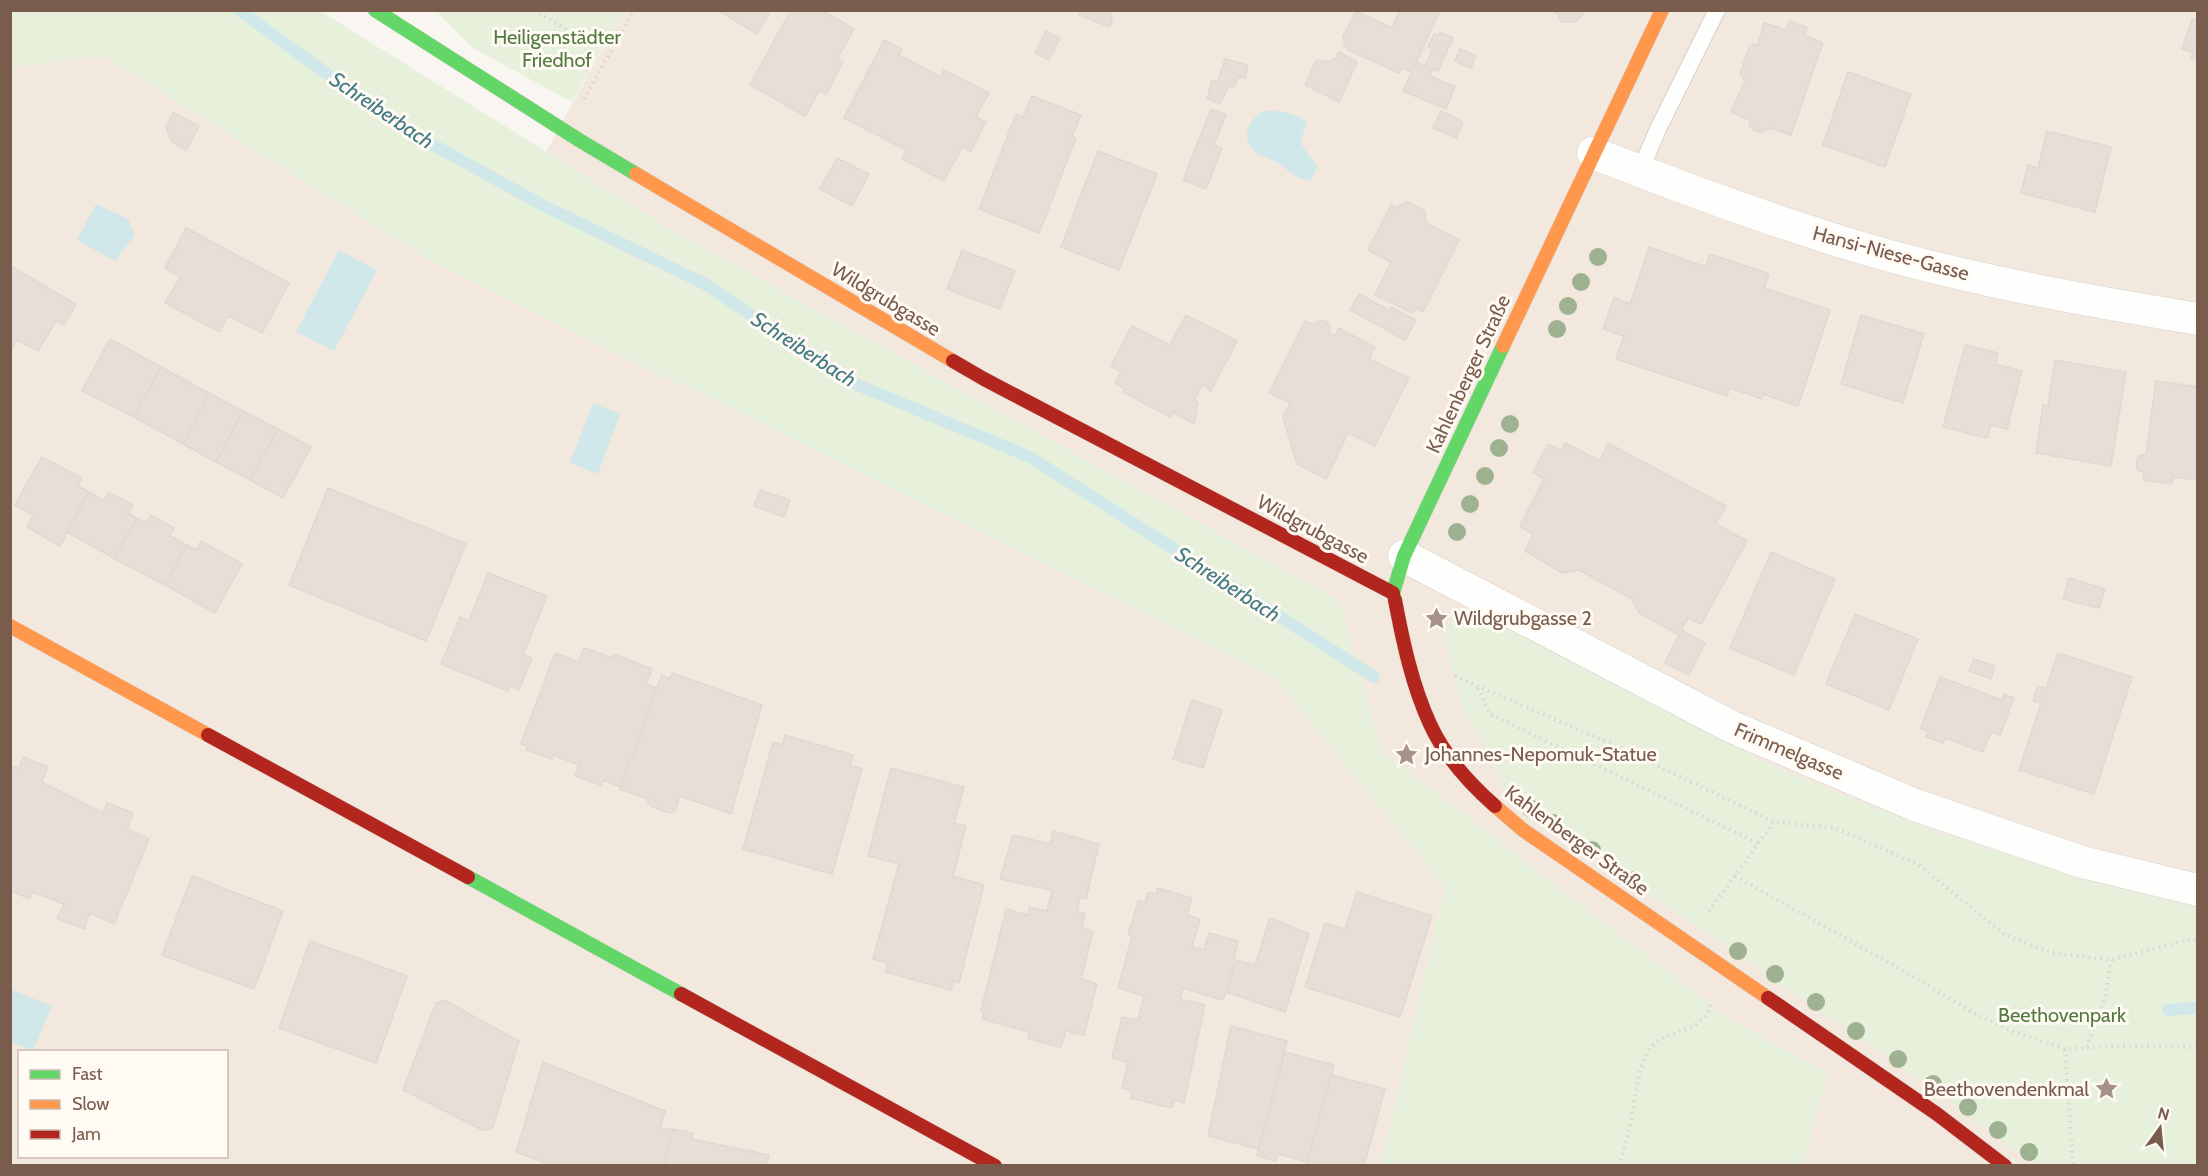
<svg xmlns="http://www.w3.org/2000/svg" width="2208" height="1176" font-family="Cabin,sans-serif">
  <rect width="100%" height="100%" fill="#f9f5f0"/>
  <g fill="#f2e8de" fill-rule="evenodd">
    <polygon points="623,11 2197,11 2197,1165 1803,1165 1828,1072 1732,1021 1381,750 1340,601 670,229 546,152"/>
    <path d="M 104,56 L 428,259 L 1275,679 L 1445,887 L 1381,1165 L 11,1165 L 10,67 ZM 20,1052 L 226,1052 L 226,1156 L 20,1156 Z"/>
  </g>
  <g fill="#e7f0db">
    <polygon points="10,11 320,11 670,229 1340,601 1381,750 1732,1021 1828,1072 1803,1165 1381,1165 1445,887 1275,679 428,259 104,56 11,67"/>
    <polygon points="436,11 623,11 572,102 473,48"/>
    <polygon points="1459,611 1491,616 1772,766 1928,829 2091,882 2197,908 2197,1165 2034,1165 1934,1089 1510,798 1463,708 1447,650 1446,629"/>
  </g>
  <g fill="#d0e8ea">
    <path d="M 1263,111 C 1280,111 1294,111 1307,123 C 1306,128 1303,132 1302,137 C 1298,148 1315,158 1317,168 L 1310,181 C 1295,179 1289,170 1278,163 C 1270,158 1260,157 1253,150 C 1240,137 1250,119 1263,111 Z"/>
    <polygon points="96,204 128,219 135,235 115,261 77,240"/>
    <polygon points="339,250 377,270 334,351 296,332"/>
    <polygon points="593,403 620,414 598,474 570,463"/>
    <polygon points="10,989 52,1006 33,1051 11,1042"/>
  </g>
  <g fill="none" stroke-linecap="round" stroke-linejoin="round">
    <g stroke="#d0e8ea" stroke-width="12">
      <polyline points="239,10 399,126 544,206 705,284 853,383 1030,457 1374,677"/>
      <polyline points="2168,1010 2198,1008"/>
    </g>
  </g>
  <g fill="#e6ded7" stroke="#e2d8d2" stroke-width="1.5">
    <polygon points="718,10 771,10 757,34"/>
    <polygon points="791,10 822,10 854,29 837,59 843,62 826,94 820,90 805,116 750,85"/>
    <polygon points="1081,10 1110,10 1112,19 1110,27 1079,15"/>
    <polygon points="1400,10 1440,10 1412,72 1402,68 1399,73 1349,50 1345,46 1343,36 1356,11 1392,28"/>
    <polygon points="1550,10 1583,10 1584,14 1575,22 1561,22 1558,14"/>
    <polygon points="2192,19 2198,21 2198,61 2191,58 2193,52 2182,49"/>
    <polygon points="1790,21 1807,28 1804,35 1823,43 1791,135 1770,128 1761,133 1753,130 1749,124 1750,120 1731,112 1745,81 1740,73 1750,46 1758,44 1764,23 1786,30"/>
    <polygon points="1046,31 1060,38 1049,60 1035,53"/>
    <polygon points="1440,32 1453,38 1438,71 1432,69 1430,76 1455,87 1446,109 1403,91 1416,62 1425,66 1433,49 1428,47 1434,34 1439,36"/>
    <polygon points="884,40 902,49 899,55 941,77 944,70 989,93 976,117 986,122 971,151 962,147 944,181 902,159 906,150 844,118"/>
    <polygon points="1460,49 1476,56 1471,68 1455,61"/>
    <polygon points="1339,52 1357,62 1339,102 1305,85 1316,60 1329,62 1335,59"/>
    <polygon points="1225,59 1248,65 1245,78 1238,77 1234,87 1229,86 1220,103 1207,99 1212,80 1218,82"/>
    <polygon points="1848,72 1911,94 1885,167 1823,145"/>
    <polygon points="1032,96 1081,115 1072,137 1076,138 1039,233 979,209 1016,114 1023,117"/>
    <polygon points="1211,109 1226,115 1214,145 1222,148 1206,189 1183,180"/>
    <polygon points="1441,111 1463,122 1456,138 1433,128"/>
    <polygon points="173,113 199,126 186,150 171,141 166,127"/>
    <polygon points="2047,131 2111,147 2095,212 2021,193 2028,165 2038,168"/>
    <polygon points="1098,151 1157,174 1119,270 1061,247"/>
    <polygon points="837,158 869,174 852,206 820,189"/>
    <polygon points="1407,202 1425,211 1426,223 1459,240 1423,312 1416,308 1413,313 1375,295 1391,262 1368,250 1391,205 1395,208"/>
    <polygon points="186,228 289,283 262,333 228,316 220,332 165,303 180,277 165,268"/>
    <polygon points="1649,247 1706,267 1710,254 1769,274 1764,288 1830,310 1798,406 1763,394 1762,399 1730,388 1727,396 1616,359 1624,336 1603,329 1614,298 1630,304"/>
    <polygon points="962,250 1015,271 1000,309 947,289"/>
    <polygon points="10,266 76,304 64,325 56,321 38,351 17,340 10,352"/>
    <polygon points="1359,294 1389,310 1391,307 1416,320 1405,340 1350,310"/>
    <polygon points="1186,315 1237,341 1211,391 1202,385 1194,401 1198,403 1194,424 1172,412 1170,417 1123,392 1125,389 1115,383 1121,372 1111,366 1132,326 1170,345"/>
    <polygon points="1861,315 1924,334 1903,403 1841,384"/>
    <polygon points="1305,321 1314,325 1319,321 1326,321 1330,327 1329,333 1335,335 1339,328 1375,347 1369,359 1409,378 1375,446 1348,433 1326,479 1297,464 1283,417 1290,403 1269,393"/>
    <polygon points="110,339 161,367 134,417 82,391"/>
    <polygon points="1965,345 1998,353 1995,364 2022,371 2007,429 1991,425 1987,438 1943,427"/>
    <polygon points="2055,360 2126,372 2111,466 2036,453 2043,405 2048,406"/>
    <polygon points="161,367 209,393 183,444 134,417"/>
    <polygon points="2156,381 2198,387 2198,480 2173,477 2172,484 2143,480 2144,473 2137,469 2136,462 2139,456 2146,454"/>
    <polygon points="209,393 243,411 216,462 183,444"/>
    <polygon points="243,411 278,429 250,480 216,462"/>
    <polygon points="278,429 311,447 283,498 250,480"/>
    <polygon points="1565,443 1600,461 1608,443 1726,506 1716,524 1747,541 1701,624 1688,618 1681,630 1705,643 1689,675 1665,663 1679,635 1639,613 1632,599 1579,570 1562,573 1525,551 1533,535 1520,526 1544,479 1533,473 1548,444 1561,450"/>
    <polygon points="42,457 82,478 78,486 89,492 60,546 27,527 33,515 15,505"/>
    <polygon points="328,488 466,544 426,641 289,585"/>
    <polygon points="760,490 790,500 784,517 754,506"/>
    <polygon points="89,492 104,501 109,493 133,505 128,513 137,518 115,559 67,532"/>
    <polygon points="151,515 174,528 170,536 187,545 165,585 115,559 137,518 146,523"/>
    <polygon points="201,541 242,564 215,613 165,585 187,545 196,550"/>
    <polygon points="1771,552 1835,579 1794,675 1730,648"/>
    <polygon points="488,573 547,596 523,655 532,658 519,690 510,686 508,691 441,664 460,617 469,621"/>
    <polygon points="2069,578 2105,589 2099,608 2063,599"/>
    <polygon points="1855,614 1918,639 1889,710 1826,684"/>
    <polygon points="584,648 613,658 614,654 652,669 646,684 658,688 621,787 603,780 601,785 575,776 579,765 553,755 552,759 526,750 528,746 521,744 555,653 579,662"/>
    <polygon points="2058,653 2132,677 2094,794 2019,770 2041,703 2033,701 2038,686 2046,688"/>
    <polygon points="1974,659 1995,666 1991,679 1969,671"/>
    <polygon points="672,673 762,705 731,814 680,796 675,810 670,813 653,807 648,803 648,799 620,789 662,675 670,679"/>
    <polygon points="1940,677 2002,700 2004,694 2014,698 2000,735 1991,732 1983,752 1945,738 1943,743 1926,737 1928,731 1921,728"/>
    <polygon points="1192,700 1222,710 1203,768 1173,759"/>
    <polygon points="785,735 853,755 850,765 862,769 832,874 743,849 773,742 783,745"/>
    <polygon points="23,757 48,767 42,782 103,813 107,803 133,813 127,829 149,839 114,924 90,913 84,929 57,918 64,904 33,892 29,899 10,890 10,765 19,768"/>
    <polygon points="891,768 964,787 954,823 966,826 953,876 984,885 959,983 953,981 951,990 885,972 888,963 873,959 899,864 868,856"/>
    <polygon points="1053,831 1099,844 1086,899 1080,897 1077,911 1085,914 1082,928 1093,932 1081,979 1097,984 1084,1035 1066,1031 1061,1047 1028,1039 1029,1032 982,1019 984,1011 981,1011 1006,909 1028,915 1030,907 1047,911 1052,890 1000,879 1013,835 1050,844"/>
    <polygon points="192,876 283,911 254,989 162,955"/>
    <polygon points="1158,888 1192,898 1187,915 1200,919 1192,947 1204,950 1209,933 1238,941 1234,959 1236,960 1223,1000 1182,988 1181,999 1205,1005 1184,1103 1174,1100 1172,1108 1130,1098 1132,1091 1122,1088 1128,1062 1112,1058 1122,1017 1138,1020 1144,996 1118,988 1132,936 1128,935 1138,901 1145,902 1148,892 1156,894"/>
    <polygon points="1357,892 1432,916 1400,1017 1305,987 1325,923 1345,929"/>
    <polygon points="1270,918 1309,934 1285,1012 1226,992 1236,960 1255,965"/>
    <polygon points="310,941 407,976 376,1063 279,1028"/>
    <polygon points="444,1000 519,1041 493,1127 484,1131 403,1090 436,1003"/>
    <polygon points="1231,1026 1287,1041 1259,1149 1208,1136"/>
    <polygon points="1285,1052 1334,1065 1307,1162 1278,1154 1276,1161 1257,1156"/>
    <polygon points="543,1062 665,1111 660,1129 673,1129 664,1166 553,1166 516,1152"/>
    <polygon points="1331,1075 1385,1089 1364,1166 1306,1166"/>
    <polygon points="673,1129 693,1133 692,1139 769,1155 767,1166 664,1166"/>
  </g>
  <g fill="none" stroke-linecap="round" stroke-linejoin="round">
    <defs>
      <polyline id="lane" points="1640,171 1658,129 1717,10"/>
      <g id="street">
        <path d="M 1593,153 C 1675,185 1758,216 1842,242 C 1958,278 2078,299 2198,319"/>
        <polyline points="1404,556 1732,727 1915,805 2082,862 2198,890"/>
      </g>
      <g id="fast">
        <polyline points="375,10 579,140 636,174"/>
        <polyline points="1395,600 1393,593 1404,556 1503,346"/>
        <polyline points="468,877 681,994"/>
      </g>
      <g id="slow">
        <polyline points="636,174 953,361"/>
        <polyline points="1503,346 1662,10"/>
        <polyline points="10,626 208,735"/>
        <polyline points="1495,806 1523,830 1768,998"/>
      </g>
      <g id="jam">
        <polyline points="953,361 984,379 1393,593"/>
        <path d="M 1395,600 C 1403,642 1412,685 1430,724 C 1444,755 1470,784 1495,806"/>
        <polyline points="208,735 468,877"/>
        <polyline points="681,994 995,1166"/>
        <polyline points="1768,998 1937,1114 2005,1166"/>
      </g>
    </defs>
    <use href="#lane" stroke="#d7d1cb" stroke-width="18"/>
    <use href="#street" stroke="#d7d1cb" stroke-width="33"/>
    <use href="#fast" stroke="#d9d2cb" stroke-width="15"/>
    <use href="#slow" stroke="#d9d2cb" stroke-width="15"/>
    <use href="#jam" stroke="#d9d2cb" stroke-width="15"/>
    <g stroke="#dcd5d0" stroke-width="4" stroke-dasharray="1.5 4.5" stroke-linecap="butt">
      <polyline points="534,10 582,39"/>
      <polyline points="584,99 634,10"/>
      <polyline points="1455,676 1623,749 1774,822 1835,828 1919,865 2005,935 2053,953 2111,960 2190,939 2198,940"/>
      <polyline points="1478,688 1490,714 1758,843"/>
      <polyline points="1735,876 1916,978 1975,1014 2014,1032 2065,1049 2120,1046 2198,1047"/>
      <polyline points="1709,911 1774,822"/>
      <polyline points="2087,1047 2105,997 2111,960"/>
      <polyline points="2065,1049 2073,1163 2071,1166"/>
      <path d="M 1619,1166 C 1623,1154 1627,1142 1629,1130 C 1634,1107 1637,1067 1650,1049 C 1669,1024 1697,1039 1711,1005"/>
    </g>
    <use href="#lane" stroke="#fefefd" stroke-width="16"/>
    <use href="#street" stroke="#fefefd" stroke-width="32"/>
    <use href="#fast" stroke="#63d668" stroke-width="14"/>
    <use href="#slow" stroke="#ff974d" stroke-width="14"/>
    <use href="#jam" stroke="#b3261e" stroke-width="14"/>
  </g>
  <g fill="#9eb190">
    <circle cx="1598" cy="257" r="9"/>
    <circle cx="1581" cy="282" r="9"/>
    <circle cx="1568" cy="306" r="9"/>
    <circle cx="1557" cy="329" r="9"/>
    <circle cx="1510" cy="424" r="9"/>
    <circle cx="1499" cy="448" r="9"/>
    <circle cx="1485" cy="476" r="9"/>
    <circle cx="1470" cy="504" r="9"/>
    <circle cx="1457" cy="532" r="9"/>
    <circle cx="1530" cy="808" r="9"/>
    <circle cx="1553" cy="823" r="9"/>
    <circle cx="1592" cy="850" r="9"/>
    <circle cx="1634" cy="880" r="9"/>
    <circle cx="1738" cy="951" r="9"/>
    <circle cx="1775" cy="974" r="9"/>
    <circle cx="1816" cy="1002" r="9"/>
    <circle cx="1856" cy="1031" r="9"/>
    <circle cx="1898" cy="1059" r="9"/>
    <circle cx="1933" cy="1084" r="9"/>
    <circle cx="1968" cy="1107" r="9"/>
    <circle cx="1998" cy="1130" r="9"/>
    <circle cx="2029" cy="1152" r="9"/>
  </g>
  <defs>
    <symbol id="sight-bare" viewBox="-9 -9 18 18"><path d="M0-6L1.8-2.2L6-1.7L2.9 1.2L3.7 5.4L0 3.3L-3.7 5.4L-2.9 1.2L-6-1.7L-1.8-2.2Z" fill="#a69286" stroke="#fffaf3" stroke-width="2.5" paint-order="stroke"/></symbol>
  </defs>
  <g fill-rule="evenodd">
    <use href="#sight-bare" x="1420" y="602" width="33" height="33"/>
    <use href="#sight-bare" x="1390" y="738" width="33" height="33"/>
    <use href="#sight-bare" x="2090" y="1072" width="33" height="33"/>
  </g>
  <g text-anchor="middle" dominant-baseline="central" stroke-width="6" stroke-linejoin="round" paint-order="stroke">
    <g font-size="20" fill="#537a41" stroke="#fffaf3">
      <text x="557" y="37">Heiligenstädter<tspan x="557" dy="23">Friedhof</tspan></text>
      <text x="2062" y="1015">Beethovenpark</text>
    </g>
    <g font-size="20" fill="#7a5c4d" stroke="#fffaf3">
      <text transform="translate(1891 253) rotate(15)">Hansi-Niese-Gasse</text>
      <text transform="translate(886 299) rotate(31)">Wildgrubgasse</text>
      <text transform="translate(1468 374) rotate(-65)">Kahlenberger Straße</text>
      <text transform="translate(1313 529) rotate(28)">Wildgrubgasse</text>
      <text transform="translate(1789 751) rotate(23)">Frimmelgasse</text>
      <text transform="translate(1577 840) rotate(36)">Kahlenberger Straße</text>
    </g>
    <g font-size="20" fill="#7a5c4d" stroke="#fffaf3" text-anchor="start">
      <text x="1454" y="618">Wildgrubgasse 2</text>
      <text x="1425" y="754">Johannes-Nepomuk-Statue</text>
      <text x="2089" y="1089" text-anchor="end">Beethovendenkmal</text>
    </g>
    <g font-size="21" font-style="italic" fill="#437c86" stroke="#fffaf3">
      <text transform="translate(382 110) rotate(34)">Schreiberbach</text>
      <text transform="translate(804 349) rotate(33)">Schreiberbach</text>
      <text transform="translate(1228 584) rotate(33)">Schreiberbach</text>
    </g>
  </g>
  <rect width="2208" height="1176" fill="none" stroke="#7a5c4d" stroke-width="24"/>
  <rect x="18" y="1050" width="210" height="108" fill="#fffaf3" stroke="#cabbb1" stroke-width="1.5"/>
  <rect x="30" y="1070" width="30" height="9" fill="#63d668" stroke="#cabbb1" stroke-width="1.5"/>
  <text x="72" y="1080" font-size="18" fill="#7a5c4d">Fast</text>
  <rect x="30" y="1100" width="30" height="9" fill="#ff974d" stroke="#cabbb1" stroke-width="1.5"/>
  <text x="72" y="1110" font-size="18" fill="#7a5c4d">Slow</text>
  <rect x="30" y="1130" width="30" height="9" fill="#b3261e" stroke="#cabbb1" stroke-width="1.5"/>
  <text x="72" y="1140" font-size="18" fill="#7a5c4d">Jam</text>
  <g transform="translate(2160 1128) rotate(15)" stroke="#fffaf3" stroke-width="4.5" paint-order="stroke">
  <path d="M0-4.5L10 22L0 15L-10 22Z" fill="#7a5c4d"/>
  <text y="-9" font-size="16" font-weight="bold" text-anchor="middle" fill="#7a5c4d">N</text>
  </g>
</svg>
